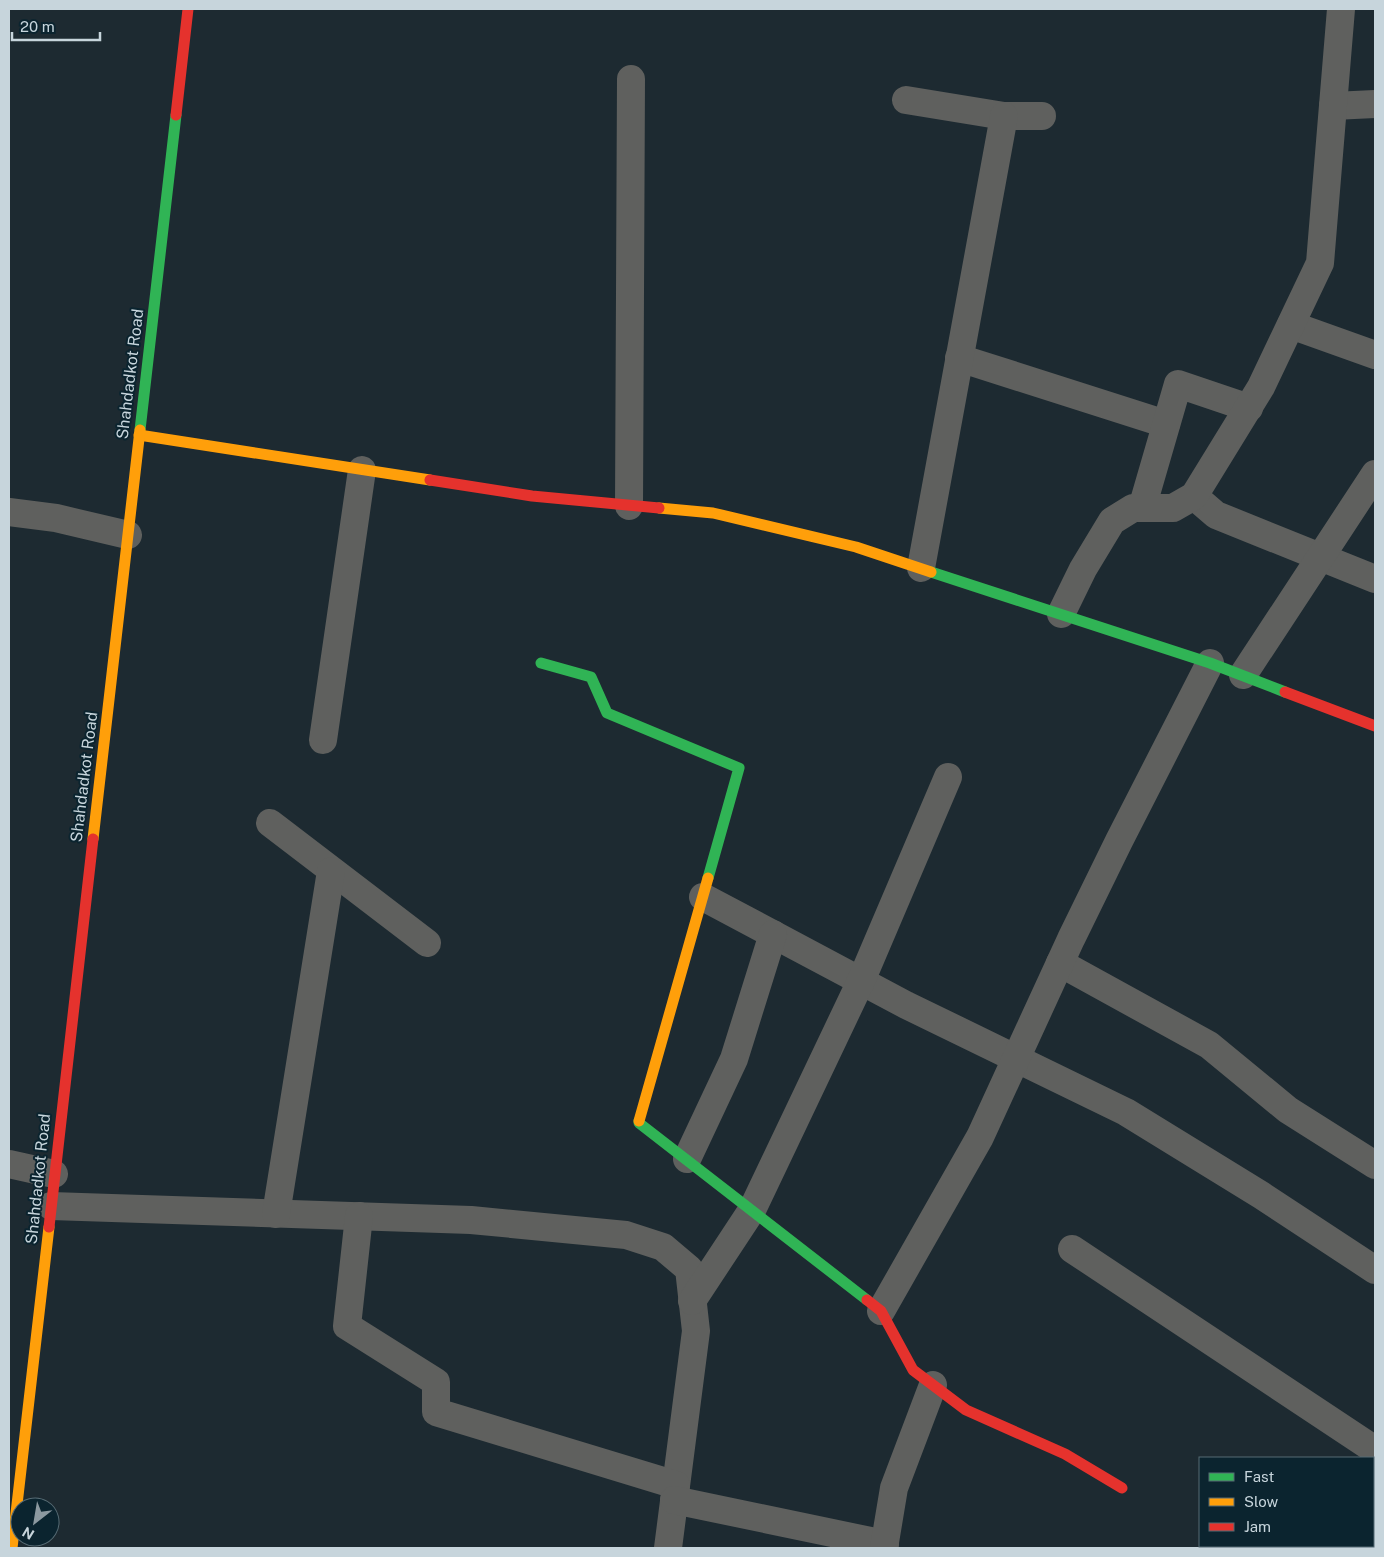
<svg xmlns="http://www.w3.org/2000/svg" width="1384" height="1557" font-family="'Public Sans',sans-serif">
  <rect width="100%" height="100%" fill="#1d2a31"/>
  <g fill="none" stroke-linecap="round" stroke-linejoin="round">
    <g stroke="#5f605e" stroke-width="28">
      <polyline points="906,100 1004,116 1042,116"/>
      <polyline points="1333,106 1375,104"/>
      <polyline points="1291,325 1375,355"/>
      <polyline points="959,358 1166,424"/>
      <polyline points="1194,496 1216,515 1375,579"/>
      <polyline points="629,506 631,79"/>
      <polyline points="1142,508 1178,384 1249,408"/>
      <polyline points="9,512 56,518 128,535"/>
      <polyline points="921,568 1004,116"/>
      <polyline points="1061,614 1083,569 1112,521 1133,508 1173,508 1194,496 1261,387 1320,263 1341,9"/>
      <polyline points="1243,675 1375,474"/>
      <polyline points="323,740 362,470"/>
      <polyline points="270,823 427,943"/>
      <polyline points="703,897 906,1005 1126,1112 1261,1195 1375,1270"/>
      <polyline points="1060,963 1209,1045 1288,1110 1375,1165"/>
      <polyline points="687,1159 734,1059 773,934"/>
      <polyline points="9,1164 54,1174"/>
      <polyline points="51,1206 471,1220 626,1235 663,1247 689,1269 696,1331 668,1548"/>
      <polyline points="276,1214 331,871"/>
      <polyline points="359,1216 347,1326 436,1382 436,1412 676,1485"/>
      <polyline points="1072,1249 1375,1450"/>
      <polyline points="692,1301 752,1210 861,981 948,777"/>
      <polyline points="881,1311 980,1137 1071,939 1119,841 1210,663"/>
      <polyline points="674,1500 885,1544"/>
      <polyline points="884,1548 894,1488 933,1385"/>
    </g>
    <g stroke="#30b455" stroke-width="11">
      <polyline points="140,430 176,115"/>
      <polyline points="931,572 1210,663 1285,692"/>
      <polyline points="541,663 591,677 607,713 739,768 708,878"/>
      <polyline points="639,1121 639,1123 867,1300"/>
    </g>
    <g stroke="#ff9f0a" stroke-width="11">
      <polyline points="139,435 430,480"/>
      <polyline points="659,508 713,513 856,547 931,572"/>
      <polyline points="93,839 140,430"/>
      <polyline points="639,1121 708,878"/>
      <polyline points="12,1548 49,1227"/>
    </g>
    <g stroke="#e5322d" stroke-width="11">
      <polyline points="176,115 188,9"/>
      <polyline points="430,480 532,496 659,508"/>
      <polyline points="1285,692 1375,726"/>
      <polyline points="49,1227 93,839"/>
      <polyline points="867,1300 881,1311 913,1370 966,1410 1065,1454 1122,1488"/>
    </g>
  </g>
  <g text-anchor="middle" dominant-baseline="central" stroke-width="4" stroke-linejoin="round" paint-order="stroke">
    <g font-size="16" fill="#c7d5dc" stroke="#0b242f">
      <text transform="translate(130 374) rotate(-83)">Shahdadkot Road</text>
      <text transform="translate(84 777) rotate(-83)">Shahdadkot Road</text>
      <text transform="translate(38 1179) rotate(-84)">Shahdadkot Road</text>
    </g>
  </g>
  <rect width="1384" height="1557" fill="none" stroke="#c7d5dc" stroke-width="20"/>
  <rect x="1199" y="1457" width="175" height="90" fill="#0b242f" stroke="#566b74"/>
  <rect x="1209" y="1473" width="25" height="8" fill="#30b455" stroke="#566b74"/>
  <text x="1244" y="1482" font-size="15" fill="#c7d5dc">Fast</text>
  <rect x="1209" y="1498" width="25" height="8" fill="#ff9f0a" stroke="#566b74"/>
  <text x="1244" y="1507" font-size="15" fill="#c7d5dc">Slow</text>
  <rect x="1209" y="1523" width="25" height="8" fill="#e5322d" stroke="#566b74"/>
  <text x="1244" y="1532" font-size="15" fill="#c7d5dc">Jam</text>
  <g transform="translate(35 1522) rotate(211)"><circle r="24" fill="#0b242f" stroke="#566b74"/>
  <path d="M0-4L9 19L0 12L-9 19Z" fill="#8c99a0"/>
  <text y="-8" font-size="14" font-weight="bold" text-anchor="middle" fill="#c7d5dc">N</text>
  </g>
  <path d="M12 32v8h88v-8" fill="none" stroke="#c7d5dc" stroke-width="2.5"/>
  <text x="20" y="32" font-size="15" fill="#c7d5dc" stroke="#0b242f" stroke-width="4" paint-order="stroke">20 m</text>
</svg>
